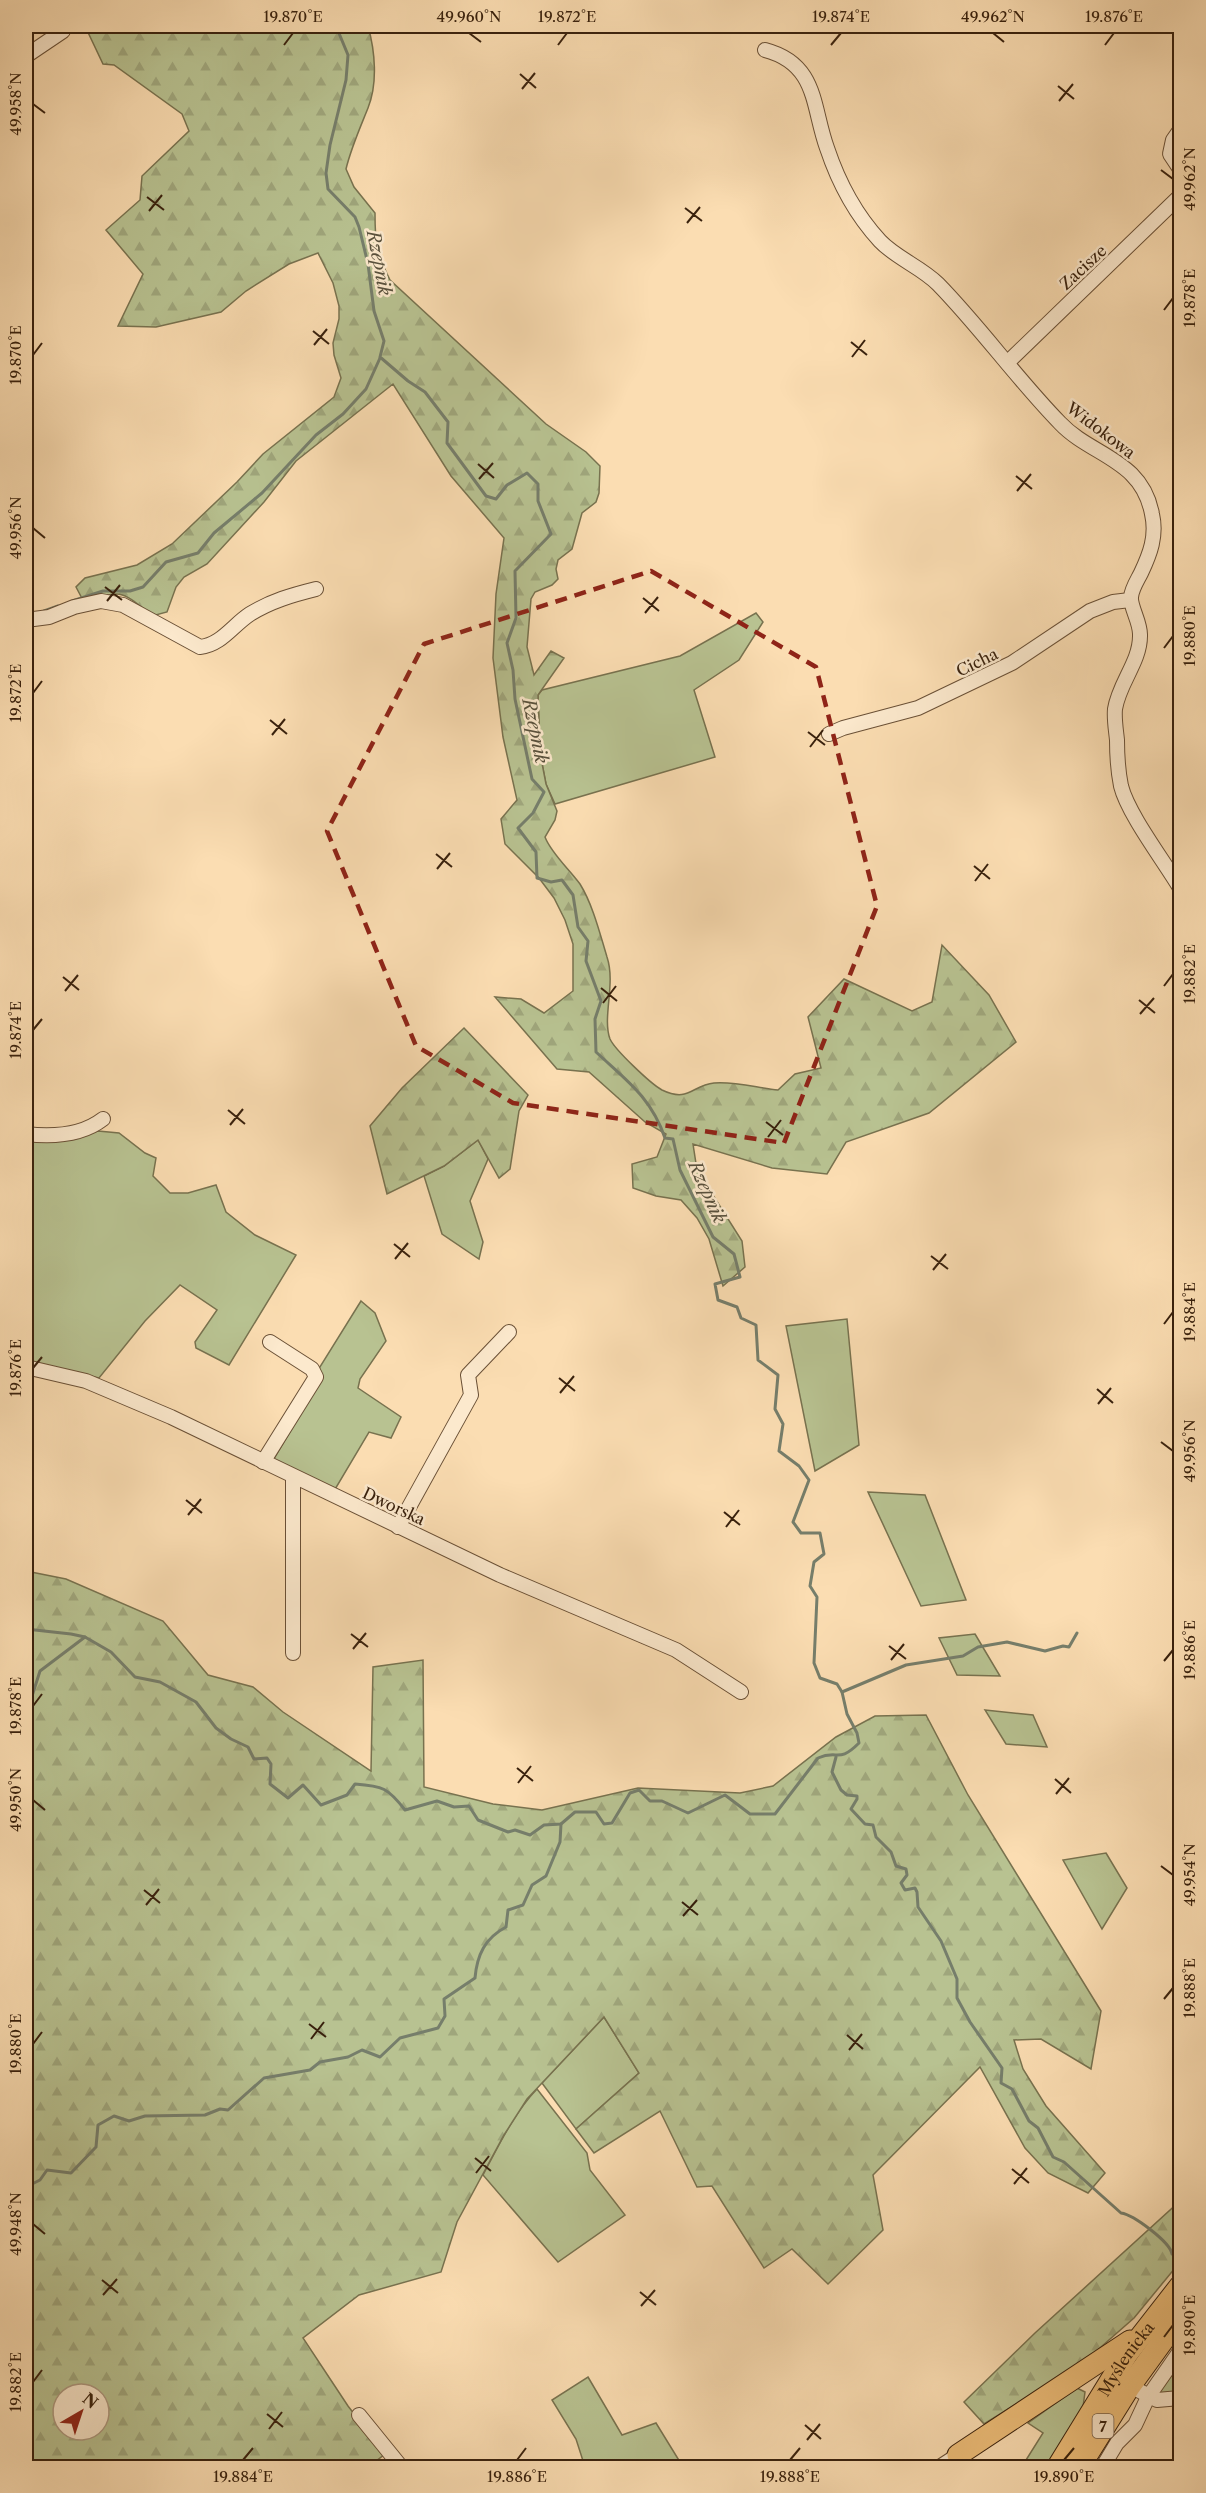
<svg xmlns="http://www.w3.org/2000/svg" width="1206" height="2493" font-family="'Libre Caslon Text',serif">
  <defs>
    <pattern id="forest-firs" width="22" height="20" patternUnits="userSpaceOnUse" patternTransform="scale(1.5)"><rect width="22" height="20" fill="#b8c291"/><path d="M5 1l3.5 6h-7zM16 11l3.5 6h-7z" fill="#9fa67c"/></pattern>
  </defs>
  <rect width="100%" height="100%" fill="#fbddb2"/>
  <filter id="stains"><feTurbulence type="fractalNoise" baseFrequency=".00333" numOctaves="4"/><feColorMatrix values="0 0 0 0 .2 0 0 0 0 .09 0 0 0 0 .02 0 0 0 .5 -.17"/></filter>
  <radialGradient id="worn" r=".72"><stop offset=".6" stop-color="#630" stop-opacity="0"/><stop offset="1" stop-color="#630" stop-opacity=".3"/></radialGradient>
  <g fill="#b8c291" stroke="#78724f" stroke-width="1.5">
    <polygon points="756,613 763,622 739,660 694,690 715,757 555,804 546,784 540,753 538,695 542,690 680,656"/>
    <polygon points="98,1131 119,1133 145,1153 156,1158 153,1176 170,1193 188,1193 216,1185 226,1212 255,1235 296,1255 229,1365 196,1348 195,1342 217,1310 180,1285 145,1321 99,1378 26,1362 26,1138 54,1142"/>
    <polygon points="478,1140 488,1159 470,1201 483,1242 479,1259 442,1234 424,1176 444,1166"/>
    <polygon points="361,1301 375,1313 386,1341 360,1379 358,1388 401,1417 391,1438 369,1432 334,1491 272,1462 321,1379 318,1370"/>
    <polygon points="847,1319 859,1445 815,1471 786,1326"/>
    <polygon points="868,1492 925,1495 966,1600 921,1606"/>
    <polygon points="975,1634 1000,1676 957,1675 939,1638"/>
    <polygon points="985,1710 1033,1715 1047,1747 1006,1744"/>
    <polygon points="1106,1853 1127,1888 1102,1929 1063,1860"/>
    <polygon points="604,2017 639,2073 576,2129 542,2083"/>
    <path d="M 537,2089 L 587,2153 L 590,2170 L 625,2215 L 558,2262 L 483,2175 C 499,2145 514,2113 537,2089 Z"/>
    <polygon points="1171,2370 1180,2377 1180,2392 1159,2393"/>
    <polygon points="588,2377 622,2435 656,2423 680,2462 669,2467 585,2467 576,2439 552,2400"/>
    <polygon points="1077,2388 1085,2392 1083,2407 1047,2467 1021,2468 1043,2433 1028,2423"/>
  </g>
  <g fill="url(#forest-firs)" stroke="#78724f" stroke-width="1.5" fill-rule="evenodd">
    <path d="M 85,26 L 368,26 C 375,51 378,83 368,108 C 360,128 351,148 346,169 L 354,187 L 375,213 C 375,243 376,252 390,280 L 546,424 L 586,452 L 600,466 L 599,493 L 596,502 L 582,513 L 572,549 L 558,560 L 556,569 L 558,579 L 552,585 L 535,592 L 531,599 L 527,647 L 534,675 L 551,651 L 564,658 L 538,695 L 540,753 L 546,784 L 557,811 L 555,820 L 545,837 C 551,853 569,869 580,884 C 593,905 600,934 607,957 C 616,984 602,1017 610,1039 C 615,1050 651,1084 662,1090 C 689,1103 692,1085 714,1083 C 734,1081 758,1088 778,1090 L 795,1074 L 821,1068 L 808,1017 L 844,979 L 912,1011 L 932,1002 L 942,945 L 989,995 L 1016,1042 L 929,1113 L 846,1142 L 827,1174 L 772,1168 L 693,1144 L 697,1170 L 742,1241 L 745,1267 L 723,1286 L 709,1239 L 697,1218 L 681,1200 L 656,1196 L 633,1188 L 632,1164 L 657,1157 L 666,1134 L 645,1122 L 589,1072 L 557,1069 L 495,997 L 521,999 L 544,1013 L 573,991 L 573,944 L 565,920 L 554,898 L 539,878 L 505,844 L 501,819 L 517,800 L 503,737 L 493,658 L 496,594 L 504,538 L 451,476 L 393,384 L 296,461 L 264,502 L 207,564 L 184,577 L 176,587 L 167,612 L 152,616 C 123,592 121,587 85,604 L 76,587 L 85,578 L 137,565 L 172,544 L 237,482 L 263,454 L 334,397 L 341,378 L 334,355 L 333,343 L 339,319 L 339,306 L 333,283 L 318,253 L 289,264 L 246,291 L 221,312 L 156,327 L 118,326 L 143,274 L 106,230 L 140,200 L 142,176 L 189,131 L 182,114 L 114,65 L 103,64 Z"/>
    <polygon points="944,26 1036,26 943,29"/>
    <polygon points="464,1028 528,1095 519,1111 510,1169 499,1178 478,1140 444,1166 387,1194 370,1126 402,1088"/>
    <path d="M 26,1571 L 66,1579 L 163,1621 L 208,1675 L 253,1687 L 283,1712 L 371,1771 L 373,1667 L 423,1660 L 424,1787 L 493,1804 L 542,1810 L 638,1788 L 740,1793 L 773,1786 L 836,1737 L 875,1716 L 926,1715 L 968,1795 L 1101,2011 L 1091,2069 L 1041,2039 L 1014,2040 L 1023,2069 L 1046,2106 L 1105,2173 L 1088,2193 L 1048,2173 L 1025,2148 L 980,2067 L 873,2175 L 883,2230 L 828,2284 L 792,2249 L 764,2268 L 712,2186 L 697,2187 L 660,2111 L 594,2153 L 576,2129 L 639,2073 L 604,2017 L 527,2099 L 504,2135 L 457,2222 L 441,2272 L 359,2295 L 303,2338 L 348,2406 L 385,2454 L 367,2468 L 26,2467 ZM 63,2394 L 99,2394 L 99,2430 L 63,2430 Z"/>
    <polygon points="1180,2201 1180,2262 1134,2318 1085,2361 984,2424 964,2402 1035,2333"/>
  </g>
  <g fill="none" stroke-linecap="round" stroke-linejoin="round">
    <g stroke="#767e6b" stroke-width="3">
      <polyline points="72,601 103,591 130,591 143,587 166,562 198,553 214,533 262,493 316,435 343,414 366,389 380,358"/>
      <polyline points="44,611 58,606"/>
      <path d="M 26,1629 L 71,1634 L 85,1637 L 111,1652 L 135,1677 L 160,1682 L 196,1702 L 216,1728 L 231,1739 L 248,1747 L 254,1759 L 267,1758 L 271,1764 L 270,1784 L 288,1798 L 303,1785 L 321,1805 L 347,1795 L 355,1784 C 383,1786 388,1788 405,1810 L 437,1801 L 454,1807 L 469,1806 L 478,1820 L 508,1832 L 515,1830 L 530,1835 L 544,1825 L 561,1824 L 575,1812 L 596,1812 L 604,1824 L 612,1823 L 630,1793 L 639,1790 L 650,1801 L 662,1801 L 688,1813 L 725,1795 L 750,1814 L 775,1814 L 818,1758 C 838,1749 838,1764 859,1743 L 857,1733 L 847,1714 L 842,1692 L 837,1684 L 820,1678 L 814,1663 L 817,1597 L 810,1586 L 814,1562 L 824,1554 L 820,1533 L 801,1533 L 793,1522 L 809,1480 L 799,1466 L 779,1451 L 783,1424 L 775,1409 L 778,1375 L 758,1360 L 756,1325 L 741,1318 L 737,1307 L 718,1300 L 715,1284 L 740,1277 L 734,1254 L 713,1237 L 680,1170 L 673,1139 L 665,1138 C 651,1097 626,1080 596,1052 L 595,1019 L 601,1001 L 586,961 L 588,941 L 578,927 L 573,895 L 562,880 L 551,882 L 537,878 L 536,852 L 518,828 L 533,813 L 544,792 L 532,779 L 515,699 L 513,670 L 507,643 L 516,618 L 515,571 L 551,534 L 538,501 L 538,484 L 527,473 L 507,485 L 496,499 L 486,496 L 447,443 L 448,422 L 425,392 L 408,381 L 380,357 L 384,341 L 374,311 L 368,264 L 359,227 L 355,217 L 328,189 L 326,173 L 330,145 L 346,80 L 348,55 L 336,26"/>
      <polyline points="842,1692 906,1665 963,1656 978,1647 1007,1642 1045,1651 1063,1646 1069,1647 1077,1633"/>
      <polyline points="26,1715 40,1671 85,1637"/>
      <path d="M 836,1757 L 832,1772 L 841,1790 L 847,1795 L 857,1796 L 857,1799 L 851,1809 L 865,1824 L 873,1825 L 876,1837 L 891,1852 L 896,1866 L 906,1869 L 907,1875 L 901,1883 L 905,1890 L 915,1888 L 917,1892 L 918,1907 L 941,1941 L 957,1979 L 957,1998 L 970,2022 L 1002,2068 L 1001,2083 L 1012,2089 L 1029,2121 L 1038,2128 L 1053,2157 L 1064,2162 L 1121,2213 C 1134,2215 1170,2242 1172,2254"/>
      <path d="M 26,2187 L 40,2180 L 47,2170 L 71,2173 L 96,2147 L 98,2125 L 114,2116 L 129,2121 L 145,2116 L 205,2115 L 220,2109 L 228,2110 L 264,2078 L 310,2070 L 320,2062 L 348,2057 L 362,2050 L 380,2057 L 400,2038 L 438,2028 L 445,2016 L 444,1999 L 475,1978 C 477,1955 485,1938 506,1927 L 508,1910 L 523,1905 L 532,1885 L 546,1876 L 560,1842 L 561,1824"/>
    </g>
    <defs>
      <g id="minor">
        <path d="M 765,50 C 818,64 812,107 827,148 C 838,181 856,215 880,241 C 896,258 921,267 938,284 C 981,328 1017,379 1060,423 C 1091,456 1142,459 1152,514 C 1157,536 1150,554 1141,573 C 1137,581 1132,588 1131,597 C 1130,607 1141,623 1140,636 C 1140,662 1119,683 1115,709 C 1114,719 1116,730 1117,740 C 1117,755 1118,771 1121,786 C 1128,814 1164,861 1180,888"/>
        <polyline points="26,56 63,31"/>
        <polyline points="1180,130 1173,140 1170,154 1180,169"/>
        <polyline points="1008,362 1180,196"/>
        <path d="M 26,620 L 49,617 L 74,607 L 101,601 L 123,605 L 200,647 C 221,645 233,625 250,614 C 271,601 292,595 316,589"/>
        <polyline points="829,734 843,728 918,708 1012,663 1090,611 1113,602 1130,600"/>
        <path d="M 26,1134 C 52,1137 81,1136 103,1119"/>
        <polyline points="26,1367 86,1381 171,1417 500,1575 676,1650 741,1692"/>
        <polyline points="1180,1422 1180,1485"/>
        <polyline points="263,1462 316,1377 312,1369 270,1342"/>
        <polyline points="398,1527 471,1395 468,1375 509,1332"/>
        <polyline points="293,1653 293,1477"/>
        <polyline points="1130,2386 1157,2400 1180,2398"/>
        <polyline points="359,2415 402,2468"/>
        <polyline points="938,2468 958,2455"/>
        <polyline points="1102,2468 1117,2443 1135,2425 1148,2397 1180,2351"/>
      </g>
      <g id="highway">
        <polyline points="958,2455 1130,2341"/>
        <path id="s1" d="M 1057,2468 L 1127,2354 L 1180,2286"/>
        <polyline points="1079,2468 1130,2386 1180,2317"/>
      </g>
    </defs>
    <use href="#minor" stroke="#6a5036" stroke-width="16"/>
    <use href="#highway" stroke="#39210d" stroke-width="23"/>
    <use href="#minor" stroke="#fce9cd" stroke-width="14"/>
    <use href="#highway" stroke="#eebe79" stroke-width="21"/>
  </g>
  <path fill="none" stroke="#8f2418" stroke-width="4.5" stroke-dasharray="12 8" stroke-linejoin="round" d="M 651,571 L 816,667 L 877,906 L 784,1143 L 513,1103 L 416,1046 L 327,831 L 424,644 Z"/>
  <path fill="none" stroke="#39210d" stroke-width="2" d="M 469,33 L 481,42M 993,33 L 1004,42M 284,45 L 293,33M 558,45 L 567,33M 831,45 L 841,33M 1105,45 L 1114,33M 520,74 L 536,88M 1058,86 L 1074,99M 522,89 L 535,73M 1059,101 L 1073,84M 33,104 L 45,113M 1161,170 L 1173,179M 147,197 L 164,210M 685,208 L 702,221M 149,211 L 162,195M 687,223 L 700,207M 1164,310 L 1173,298M 313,331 L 329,344M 851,342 L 867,355M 314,345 L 327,329M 33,355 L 42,343M 852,357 L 865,340M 478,464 L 494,478M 1016,476 L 1032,489M 479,479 L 493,463M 1017,491 L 1031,474M 33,528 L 45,538M 105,587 L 122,600M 643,598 L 659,611M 107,601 L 120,585M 645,613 L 658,597M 1164,648 L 1173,636M 33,693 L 42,681M 270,720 L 287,734M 808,732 L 825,745M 272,735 L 285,719M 810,747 L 823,730M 436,854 L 452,867M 974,866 L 990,879M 437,869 L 450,853M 975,881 L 988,864M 63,977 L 79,990M 1164,986 L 1173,974M 601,988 L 617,1001M 65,991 L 78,975M 1139,1000 L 1155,1013M 603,1003 L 616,986M 1140,1014 L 1154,998M 33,1030 L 42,1019M 228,1110 L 245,1124M 766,1122 L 783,1135M 230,1125 L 243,1109M 768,1137 L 781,1120M 394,1244 L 410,1257M 931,1256 L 948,1269M 395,1259 L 408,1243M 933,1270 L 946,1254M 1164,1324 L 1173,1312M 33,1368 L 42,1357M 559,1378 L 575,1391M 1097,1389 L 1113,1403M 560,1393 L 574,1376M 1098,1404 L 1111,1388M 1161,1442 L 1173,1451M 186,1500 L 202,1513M 724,1512 L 740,1525M 188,1515 L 201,1499M 726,1527 L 739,1510M 351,1634 L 368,1647M 889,1646 L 906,1659M 353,1649 L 366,1633M 891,1660 L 904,1644M 1164,1661 L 1173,1650M 33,1706 L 42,1694M 517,1768 L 533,1781M 1055,1779 L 1071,1793M 518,1783 L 531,1766M 1056,1794 L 1069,1778M 33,1800 L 45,1810M 1161,1866 L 1173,1875M 144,1890 L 160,1903M 682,1902 L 698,1915M 146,1905 L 159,1889M 683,1916 L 697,1900M 1164,1999 L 1173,1988M 309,2024 L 326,2037M 847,2035 L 863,2049M 311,2039 L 324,2022M 33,2044 L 42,2032M 849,2050 L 862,2034M 475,2158 L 491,2171M 1012,2169 L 1029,2183M 476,2173 L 489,2156M 1014,2184 L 1027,2168M 33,2224 L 45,2234M 102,2280 L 118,2293M 640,2292 L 656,2305M 103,2295 L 117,2279M 641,2306 L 655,2290M 1164,2337 L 1173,2325M 33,2382 L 42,2370M 267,2414 L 283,2427M 805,2425 L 821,2439M 269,2429 L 282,2412M 807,2440 L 820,2424M 243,2460 L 253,2448M 517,2460 L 526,2448M 790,2460 L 800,2448M 1064,2460 L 1074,2448"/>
  <g text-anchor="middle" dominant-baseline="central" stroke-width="5" stroke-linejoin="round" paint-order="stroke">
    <rect fill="#fce9cd" stroke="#745d47" stroke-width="1.5" x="1092.5" y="2414" width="21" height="24" rx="4.5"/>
    <g font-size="15" font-weight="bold" fill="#39210d">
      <text x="1103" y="2426">7</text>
    </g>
    <g font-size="16" fill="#39210d" stroke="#fce9cd">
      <text transform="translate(1083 267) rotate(-43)">Zacisze</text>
      <text transform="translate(1101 430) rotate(37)">Widokowa</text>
      <text transform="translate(977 662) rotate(-26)">Cicha</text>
      <text transform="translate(394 1506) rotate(25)">Dworska</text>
      <text stroke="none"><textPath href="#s1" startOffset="129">Myślenicka</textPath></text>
    </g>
    <g font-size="18" font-style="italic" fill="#58503c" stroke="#fce9cd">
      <text transform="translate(379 263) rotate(79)">Rzepnik</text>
      <text transform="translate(535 731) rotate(78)">Rzepnik</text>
      <text transform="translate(707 1192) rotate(66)">Rzepnik</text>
    </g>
  </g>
  <rect width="1206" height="2493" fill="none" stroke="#fbddb2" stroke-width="66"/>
  <g transform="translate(81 2412) rotate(39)"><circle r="28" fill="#fce9cd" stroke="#ae9980" stroke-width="1.5"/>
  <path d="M0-4.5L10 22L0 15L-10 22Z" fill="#8f2418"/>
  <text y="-9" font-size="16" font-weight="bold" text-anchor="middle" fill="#39210d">N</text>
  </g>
  <rect x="33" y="33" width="1140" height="2427" fill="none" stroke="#39210d" stroke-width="2"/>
  <g font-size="15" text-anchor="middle" fill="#39210d">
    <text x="293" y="22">19.870°E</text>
    <text x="469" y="22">49.960°N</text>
    <text x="567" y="22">19.872°E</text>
    <text x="841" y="22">19.874°E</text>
    <text x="993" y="22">49.962°N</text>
    <text x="1114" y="22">19.876°E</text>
    <text transform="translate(16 104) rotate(-90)" y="5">49.958°N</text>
    <text transform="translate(1190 179) rotate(-90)" y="5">49.962°N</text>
    <text transform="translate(1190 298) rotate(-90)" y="5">19.878°E</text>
    <text transform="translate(16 355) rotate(-90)" y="5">19.870°E</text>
    <text transform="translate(16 528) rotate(-90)" y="5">49.956°N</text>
    <text transform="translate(1190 636) rotate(-90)" y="5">19.880°E</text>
    <text transform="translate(16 693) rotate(-90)" y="5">19.872°E</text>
    <text transform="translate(1190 974) rotate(-90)" y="5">19.882°E</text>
    <text transform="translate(16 1030) rotate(-90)" y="5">19.874°E</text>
    <text transform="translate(1190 1312) rotate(-90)" y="5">19.884°E</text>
    <text transform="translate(16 1368) rotate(-90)" y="5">19.876°E</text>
    <text transform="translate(1190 1451) rotate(-90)" y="5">49.956°N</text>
    <text transform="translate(1190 1650) rotate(-90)" y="5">19.886°E</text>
    <text transform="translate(16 1706) rotate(-90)" y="5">19.878°E</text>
    <text transform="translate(16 1800) rotate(-90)" y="5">49.950°N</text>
    <text transform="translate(1190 1875) rotate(-90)" y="5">49.954°N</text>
    <text transform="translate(1190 1988) rotate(-90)" y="5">19.888°E</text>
    <text transform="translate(16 2044) rotate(-90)" y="5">19.880°E</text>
    <text transform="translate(16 2224) rotate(-90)" y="5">49.948°N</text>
    <text transform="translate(1190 2325) rotate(-90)" y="5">19.890°E</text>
    <text transform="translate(16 2382) rotate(-90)" y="5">19.882°E</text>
    <text x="243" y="2482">19.884°E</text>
    <text x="517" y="2482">19.886°E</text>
    <text x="790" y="2482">19.888°E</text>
    <text x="1064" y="2482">19.890°E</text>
  </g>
  <rect width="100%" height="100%" filter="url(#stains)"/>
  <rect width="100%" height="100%" fill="url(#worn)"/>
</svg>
